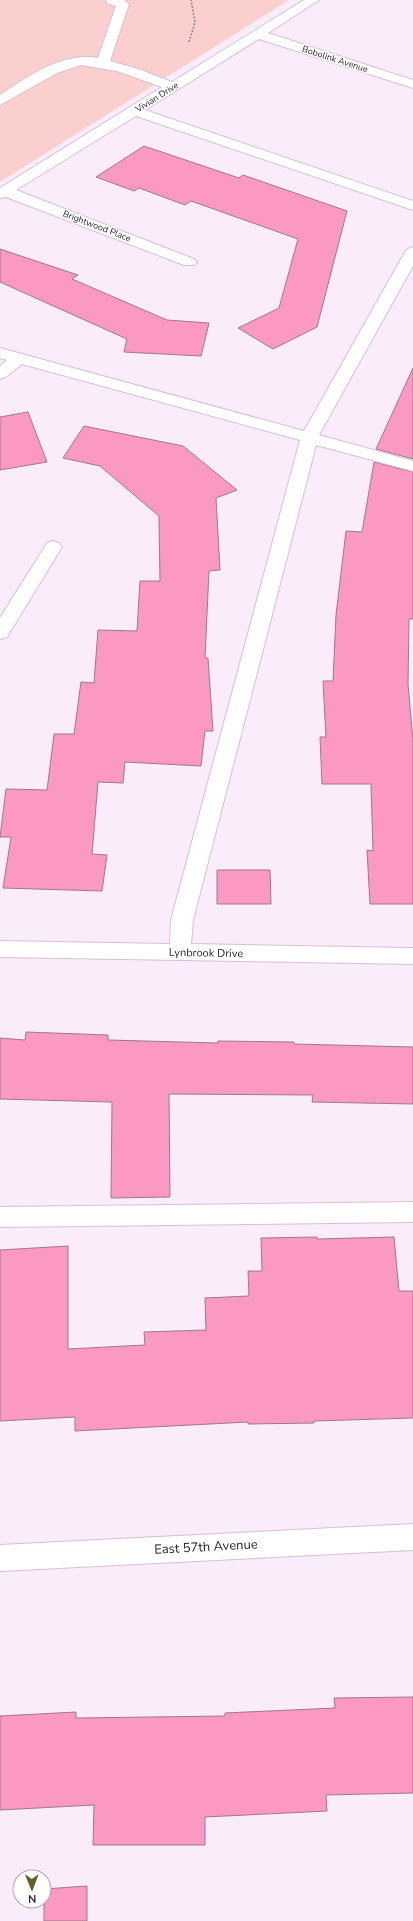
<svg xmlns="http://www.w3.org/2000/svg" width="413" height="1921" font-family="'Nunito Sans',sans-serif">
  <rect width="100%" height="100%" fill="#fbecfc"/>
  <polygon fill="#fbcfce" points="0,0 289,0 0,182"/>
  <g fill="#fb98c4" stroke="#9c7a88">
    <polygon points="144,146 239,178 243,175 347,211 317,327 273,349 238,328 279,308 298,239 191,201 185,205 139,188 134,191 96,177"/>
    <polygon points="0,249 78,275 72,279 167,320 209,323 201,356 124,352 127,339 0,282"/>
    <polygon points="413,368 413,459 376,449"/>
    <polygon points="28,412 47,462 0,470 0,417"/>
    <polygon points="84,426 183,446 237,490 216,498 220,570 209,571 205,658 208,658 213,731 205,731 201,766 125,762 123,783 98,782 92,854 107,855 102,891 3,888 11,837 0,837 6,789 47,790 54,734 74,734 81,682 94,683 98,630 137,631 140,581 160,581 159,516 100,466 63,458"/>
    <polygon points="374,462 413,472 413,619 409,619 408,684 413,740 413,904 370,904 367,850 373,851 371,784 322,784 320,737 326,737 323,681 333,681 336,615 346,531 362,532"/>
    <polygon points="217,870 270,870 271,904 217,904"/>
    <polygon points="26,1032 108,1035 108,1040 218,1043 218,1041 294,1042 294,1044 413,1047 413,1104 312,1102 313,1095 169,1094 170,1197 111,1198 112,1102 0,1099 0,1038 25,1040"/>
    <polygon points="317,1237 317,1239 394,1237 399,1291 413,1291 413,1418 314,1421 314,1423 248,1424 248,1422 75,1431 75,1417 0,1421 0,1250 68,1246 68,1349 145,1345 144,1332 206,1330 205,1298 249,1296 248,1271 262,1271 261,1238"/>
    <polygon points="413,1697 413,1793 326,1795 327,1811 205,1817 205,1845 93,1845 94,1805 0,1810 0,1716 76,1712 76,1718 225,1716 225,1713 335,1708 334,1698"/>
    <polygon points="87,1886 87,1921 44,1921 44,1889"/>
  </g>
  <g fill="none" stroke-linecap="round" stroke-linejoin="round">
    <defs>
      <g id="minor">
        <path d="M 106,0 L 124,0 L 129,4 L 110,61 L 141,70 L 172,82 L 304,0 L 319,0 L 268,33 L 413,80 L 413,88 L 259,39 L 145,110 L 413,201 L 413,210 L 136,116 L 16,190 L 194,259 L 197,262 L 194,265 L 184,265 L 6,197 L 0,198 L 0,188 L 162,87 L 117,71 L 81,65 L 57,73 L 0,105 L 0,95 C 29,76 62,52 98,58 L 116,6 L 107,3 Z"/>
        <polygon points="413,247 413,266 319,435 413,461 413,471 316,445 193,920 191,944 413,948 413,964 0,957 0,941 170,944 171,920 300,440 22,364 6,377 0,379 0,366 7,360 0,358 0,348 304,431 405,252 408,249"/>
        <polygon points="53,541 59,543 62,547 7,637 0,639 0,618 47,543"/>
        <polygon points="413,1202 413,1222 0,1227 0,1207"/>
        <polygon points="413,1524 413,1550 0,1571 0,1545"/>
      </g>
    </defs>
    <use href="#minor" stroke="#d6bed8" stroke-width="2"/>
    <polyline stroke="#908491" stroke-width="1.5" stroke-dasharray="2 1.5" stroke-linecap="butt" points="189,42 195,22 191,0"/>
    <use href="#minor" fill="#fff" fill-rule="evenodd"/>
  </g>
  <g text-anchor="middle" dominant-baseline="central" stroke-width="3" stroke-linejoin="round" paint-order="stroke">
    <g font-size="9" fill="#2d242e" stroke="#fff">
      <text transform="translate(335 59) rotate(18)">Bobolink Avenue</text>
      <text transform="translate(157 97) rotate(-32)">Vivian Drive</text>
      <text transform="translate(97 226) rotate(21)">Brightwood Place</text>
    </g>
    <g font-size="11" fill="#2d242e" stroke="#fff">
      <text transform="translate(206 953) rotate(1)">Lynbrook Drive</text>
    </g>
    <g font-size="13" fill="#2d242e" stroke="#fff">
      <text transform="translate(206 1547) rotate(-3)">East 57th Avenue</text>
    </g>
  </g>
  <g transform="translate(32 1889) rotate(179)"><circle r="19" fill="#ffffff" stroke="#aba7ab"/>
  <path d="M0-3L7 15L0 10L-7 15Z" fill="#625f2c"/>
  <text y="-6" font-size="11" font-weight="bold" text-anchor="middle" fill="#2d242e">N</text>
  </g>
</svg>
